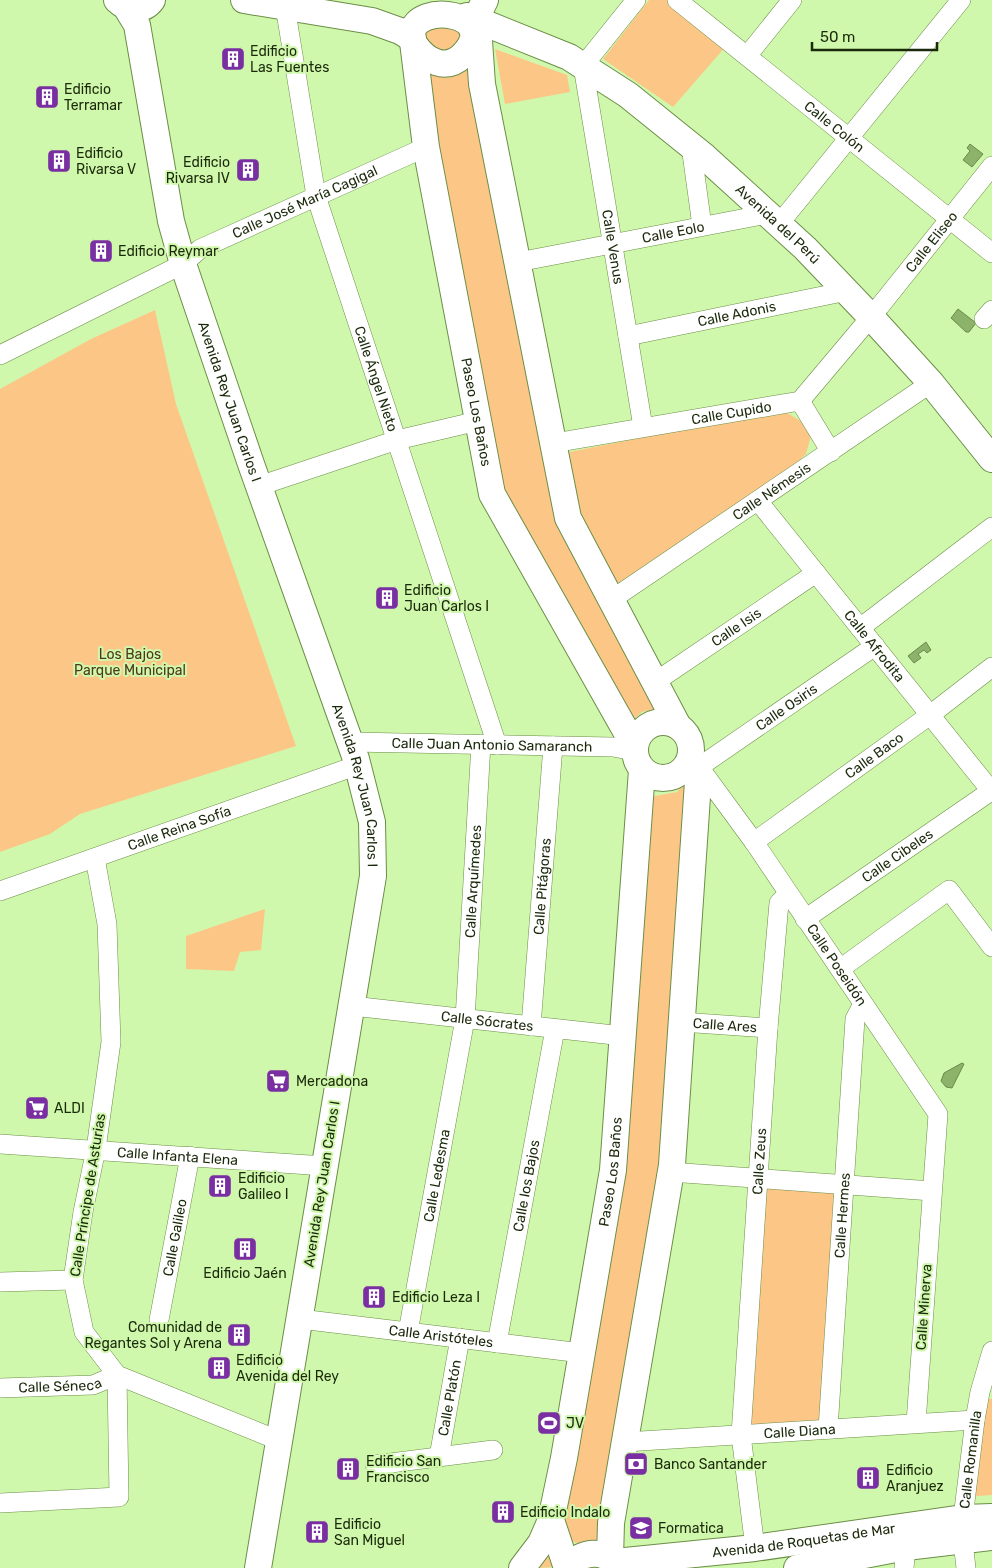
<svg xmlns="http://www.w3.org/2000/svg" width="992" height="1568" font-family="Rubik,sans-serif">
  <rect width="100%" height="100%" fill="#d0f8ac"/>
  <g fill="#fcc786">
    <polygon points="649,0 670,0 727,45 673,107 603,59"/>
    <polygon points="453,15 464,42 443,55 424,40 425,26"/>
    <polygon points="495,49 567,75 570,92 505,104"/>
    <polygon points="472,62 554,514 658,708 642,712 634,719 502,493 424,68 447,77"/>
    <polygon points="155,310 176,404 296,746 80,814 50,834 0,852 0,389 91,339"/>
    <polygon points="782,410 806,424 811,436 806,454 793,466 614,586 572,509 564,453"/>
    <polygon points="689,778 667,1157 605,1528 596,1542 583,1544 569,1541 561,1526 647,789 655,796 677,792"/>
    <polygon points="265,909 261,950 240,952 234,971 186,969 186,936"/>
    <polygon points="758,1179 844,1185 828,1429 741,1435"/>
    <polygon points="983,1398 992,1399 992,1495 962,1497"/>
    <polygon points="548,1540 553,1567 539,1568 543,1563"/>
  </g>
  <g fill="#8db26a" stroke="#6b894e">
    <polygon points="970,144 983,154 972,167 963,160 970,151 967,148"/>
    <polygon points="958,309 976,323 969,332 966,332 951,318"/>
    <polygon points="926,642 931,650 927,653 924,650 918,654 921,658 914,663 908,656"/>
    <polygon points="962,1063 964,1064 952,1088 946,1087 941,1081 944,1073"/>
  </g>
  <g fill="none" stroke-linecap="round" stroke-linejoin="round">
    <defs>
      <g id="street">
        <path id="s1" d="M 636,0 L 583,66 L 643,427"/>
        <path id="s2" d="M 677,0 L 992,253"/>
        <path id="s3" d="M 285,6 L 316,196 L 497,745"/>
        <polyline points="747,56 792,0"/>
        <polyline points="691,146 702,226"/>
        <polyline points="779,224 961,0"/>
        <path id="s4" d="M 518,262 L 767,214"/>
        <polyline points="984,319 992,310"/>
        <path id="s5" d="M 628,336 L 847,291"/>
        <path id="s6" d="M 0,355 L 183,264 L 200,249 L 426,147"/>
        <polyline points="800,401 831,452"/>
        <path id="s7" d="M 554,443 L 800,401 L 880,306 L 992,166"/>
        <polyline points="259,486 397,440 478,421"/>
        <path id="s8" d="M 758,501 L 992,792"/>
        <path id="s9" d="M 611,600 L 931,383"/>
        <polyline points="860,628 992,527"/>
        <path id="s10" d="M 655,682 L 816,573"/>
        <path id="s11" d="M 350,742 L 613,747 L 634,751"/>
        <path id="s12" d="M 691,751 L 699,767 L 754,842 L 938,1114 L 916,1423"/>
        <path id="s13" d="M 699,767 L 875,646"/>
        <path id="s14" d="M 754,842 L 930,715 L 992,667"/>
        <polyline points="95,858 107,924 111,1042 96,1149 83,1212 73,1280 84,1332 117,1375 280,1441"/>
        <path id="s15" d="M 0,891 L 358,765"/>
        <path id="s16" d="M 805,919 L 991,791"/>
        <polyline points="840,969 949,890 992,947"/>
        <path id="s17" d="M 352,1006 L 623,1036"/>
        <path id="s18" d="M 681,1022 L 768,1028"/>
        <path id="s19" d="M 531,1026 L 553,746"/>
        <path id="s20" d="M 0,1144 L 325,1166"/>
        <polyline points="670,1172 932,1191"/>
        <polyline points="0,1282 73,1280"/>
        <path id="s21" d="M 300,1319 L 582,1353"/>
        <path id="s22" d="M 159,1320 L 190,1156"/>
        <path id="s23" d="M 408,1332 L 465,1019 L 481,744"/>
        <path id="s24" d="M 497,1343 L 555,1029"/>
        <path id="s25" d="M 0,1388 L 93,1385 L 117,1375 L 119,1497 L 0,1503"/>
        <path id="s26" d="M 828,1429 L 855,1019 L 863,1004"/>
        <path id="s27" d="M 625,1442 L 975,1420"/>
        <path id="s28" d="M 439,1457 L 460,1338"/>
        <polyline points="375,1465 493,1450"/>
        <path id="s29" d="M 755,1548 L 741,1435 L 768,1028 L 779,903 L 788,894"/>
        <polyline points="904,1568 906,1547"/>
        <path id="s30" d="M 966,1568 L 963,1541 L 963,1518 L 975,1420 L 980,1392 L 992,1351"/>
      </g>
      <g id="secondary">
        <path d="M 117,0 C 127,10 143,12 152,0"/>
        <polyline points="244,0 372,21 400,31 413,39"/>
        <path id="s31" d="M 126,7 L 137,25 L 171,221 L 183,264 L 251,464 L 356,759 L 372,822 L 373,876 L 258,1568"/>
        <path id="s32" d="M 467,16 L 569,57 L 628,95 L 705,157 L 805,248 L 871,317 L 931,383 L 992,459"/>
        <polyline points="472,27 485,0"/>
        <polyline points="472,29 479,41 482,84 568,518 678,726"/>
        <path id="s33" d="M 415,45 C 426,61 446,72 463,55 C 503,13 415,0 412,34 L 426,147 L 492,494 L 635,747"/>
        <circle cx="663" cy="750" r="28"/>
        <polyline points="610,1558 611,1523 672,1165 699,767"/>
        <path id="s34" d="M 615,1562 L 755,1548 L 963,1518 L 992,1517"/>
        <polyline points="522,1568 541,1543 551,1520"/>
        <path id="s35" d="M 567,1568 L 551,1520 L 564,1458 L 613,1170 L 642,770"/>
        <path d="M 567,1568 C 580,1551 606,1547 618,1568"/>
        <polyline points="797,1568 906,1547 992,1537"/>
      </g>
    </defs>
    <use href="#street" stroke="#6b8e47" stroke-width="20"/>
    <use href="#secondary" stroke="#6b8e47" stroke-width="28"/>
    <use href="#street" stroke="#fff" stroke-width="19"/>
    <use href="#secondary" stroke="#fff" stroke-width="26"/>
  </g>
  <defs>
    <symbol id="building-square" viewBox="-11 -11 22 22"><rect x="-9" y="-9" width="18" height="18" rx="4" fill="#792fa2" stroke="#d0f8ac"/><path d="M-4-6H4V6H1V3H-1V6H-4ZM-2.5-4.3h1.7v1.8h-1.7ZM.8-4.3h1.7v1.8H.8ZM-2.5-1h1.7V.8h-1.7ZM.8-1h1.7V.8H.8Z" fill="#fff"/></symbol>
    <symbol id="supermarket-square" viewBox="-11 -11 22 22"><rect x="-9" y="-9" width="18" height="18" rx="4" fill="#792fa2" stroke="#d0f8ac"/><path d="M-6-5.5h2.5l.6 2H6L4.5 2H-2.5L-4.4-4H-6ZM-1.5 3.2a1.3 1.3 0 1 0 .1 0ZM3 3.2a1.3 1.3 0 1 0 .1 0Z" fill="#fff"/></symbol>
    <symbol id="stadium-square" viewBox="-11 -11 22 22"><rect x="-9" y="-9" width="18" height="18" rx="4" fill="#792fa2" stroke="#d0f8ac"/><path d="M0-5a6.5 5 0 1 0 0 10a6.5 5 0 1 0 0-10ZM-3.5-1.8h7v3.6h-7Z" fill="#fff"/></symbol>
    <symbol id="bank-square" viewBox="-11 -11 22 22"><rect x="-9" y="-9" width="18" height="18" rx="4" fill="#792fa2" stroke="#d0f8ac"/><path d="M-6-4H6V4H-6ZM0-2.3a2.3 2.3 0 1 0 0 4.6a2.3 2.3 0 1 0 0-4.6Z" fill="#fff"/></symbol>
    <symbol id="school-square" viewBox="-11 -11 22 22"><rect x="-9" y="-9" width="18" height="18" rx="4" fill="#792fa2" stroke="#d0f8ac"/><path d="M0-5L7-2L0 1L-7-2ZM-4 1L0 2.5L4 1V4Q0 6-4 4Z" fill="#fff"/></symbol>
  </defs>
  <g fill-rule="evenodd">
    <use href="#building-square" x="219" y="45" width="28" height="28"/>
    <use href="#building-square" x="33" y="83" width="28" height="28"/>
    <use href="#building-square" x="45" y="147" width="28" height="28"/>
    <use href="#building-square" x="234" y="156" width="28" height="28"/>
    <use href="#building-square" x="87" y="237" width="28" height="28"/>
    <use href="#building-square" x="373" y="584" width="28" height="28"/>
    <use href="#supermarket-square" x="264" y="1067" width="28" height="28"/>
    <use href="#supermarket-square" x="23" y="1094" width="28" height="28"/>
    <use href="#building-square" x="206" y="1172" width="28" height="28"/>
    <use href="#building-square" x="231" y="1235" width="28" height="28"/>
    <use href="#building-square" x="360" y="1283" width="28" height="28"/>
    <use href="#building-square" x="225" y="1321" width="28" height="28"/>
    <use href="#building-square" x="205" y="1354" width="28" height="28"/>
    <use href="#stadium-square" x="535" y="1409" width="28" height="28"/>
    <use href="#bank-square" x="622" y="1450" width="28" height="28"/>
    <use href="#building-square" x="334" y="1455" width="28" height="28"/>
    <use href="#building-square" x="854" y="1464" width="28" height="28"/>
    <use href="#building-square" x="489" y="1498" width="28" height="28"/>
    <use href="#school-square" x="627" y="1514" width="28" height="28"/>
    <use href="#building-square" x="303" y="1518" width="28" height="28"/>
  </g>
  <g text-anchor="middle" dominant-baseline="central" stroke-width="4" stroke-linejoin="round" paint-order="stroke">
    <g font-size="14" fill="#1b290b" stroke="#d0f8ac" text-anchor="start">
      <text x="250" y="51">Edificio<tspan x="250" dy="16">Las Fuentes</tspan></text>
      <text x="64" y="89">Edificio<tspan x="64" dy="16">Terramar</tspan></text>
      <text x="76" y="153">Edificio<tspan x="76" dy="16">Rivarsa V</tspan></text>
      <text x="230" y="162" text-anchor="end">Edificio<tspan x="230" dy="16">Rivarsa IV</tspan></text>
      <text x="118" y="251">Edificio Reymar</text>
      <text x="404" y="590">Edificio<tspan x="404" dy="16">Juan Carlos I</tspan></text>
      <text x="296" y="1081">Mercadona</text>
      <text x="54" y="1108">ALDI</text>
      <text x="238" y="1178">Edificio<tspan x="238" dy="16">Galileo I</tspan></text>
      <text x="245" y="1273" text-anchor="middle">Edificio Jaén</text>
      <text x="392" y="1297">Edificio Leza I</text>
      <text x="222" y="1327" text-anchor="end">Comunidad de<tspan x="222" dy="16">Regantes Sol y Arena</tspan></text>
      <text x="236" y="1360">Edificio<tspan x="236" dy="16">Avenida del Rey</tspan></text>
      <text x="566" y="1423">JV</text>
      <text x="366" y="1461">Edificio San<tspan x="366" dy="16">Francisco</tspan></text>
      <text x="654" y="1464">Banco Santander</text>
      <text x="886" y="1470">Edificio<tspan x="886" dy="16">Aranjuez</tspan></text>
      <text x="520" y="1512">Edificio Indalo</text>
      <text x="334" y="1524">Edificio<tspan x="334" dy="16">San Miguel</tspan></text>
      <text x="658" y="1528">Formatica</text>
    </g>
    <g font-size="14" fill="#1b290b" stroke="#d0f8ac">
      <text stroke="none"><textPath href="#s2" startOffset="202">Calle Colón</textPath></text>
      <text stroke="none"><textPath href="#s6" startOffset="342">Calle José María Cagigal</textPath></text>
      <text stroke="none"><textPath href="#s32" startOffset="378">Avenida del Perú</textPath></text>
      <text stroke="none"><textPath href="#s4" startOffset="158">Calle Eolo</textPath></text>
      <text stroke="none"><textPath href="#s7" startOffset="456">Calle Eliseo</textPath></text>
      <text stroke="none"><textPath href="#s1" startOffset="268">Calle Venus</textPath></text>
      <text stroke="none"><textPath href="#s5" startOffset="111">Calle Adonis</textPath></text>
      <text stroke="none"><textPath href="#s3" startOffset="385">Calle Ángel Nieto</textPath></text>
      <text stroke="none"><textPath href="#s31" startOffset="410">Avenida Rey Juan Carlos I</textPath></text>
      <text stroke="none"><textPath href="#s33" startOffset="544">Paseo Los Baños</textPath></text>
      <text stroke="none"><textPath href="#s7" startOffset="180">Calle Cupido</textPath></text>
      <text stroke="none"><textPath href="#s9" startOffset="194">Calle Némesis</textPath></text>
      <text stroke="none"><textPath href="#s10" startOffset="98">Calle Isis</textPath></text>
      <text stroke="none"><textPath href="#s8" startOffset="186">Calle Afrodita</textPath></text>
      <text stroke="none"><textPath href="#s13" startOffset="106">Calle Osiris</textPath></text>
      <text stroke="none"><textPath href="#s11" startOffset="142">Calle Juan Antonio Samaranch</textPath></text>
      <text stroke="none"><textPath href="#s14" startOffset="148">Calle Baco</textPath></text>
      <text stroke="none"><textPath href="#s31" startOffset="815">Avenida Rey Juan Carlos I</textPath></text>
      <text stroke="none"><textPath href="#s15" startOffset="190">Calle Reina Sofía</textPath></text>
      <text stroke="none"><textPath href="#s16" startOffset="112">Calle Cibeles</textPath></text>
      <text stroke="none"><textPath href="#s23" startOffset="456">Calle Arquímedes</textPath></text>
      <text stroke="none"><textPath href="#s19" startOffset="140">Calle Pitágoras</textPath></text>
      <text stroke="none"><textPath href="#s12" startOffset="259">Calle Poseidón</textPath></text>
      <text stroke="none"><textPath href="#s17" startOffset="136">Calle Sócrates</textPath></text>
      <text stroke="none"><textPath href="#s18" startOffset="44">Calle Ares</textPath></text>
      <text stroke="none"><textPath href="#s20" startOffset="178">Calle Infanta Elena</textPath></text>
      <text stroke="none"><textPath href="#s29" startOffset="388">Calle Zeus</textPath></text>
      <text stroke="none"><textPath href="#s35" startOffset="404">Paseo Los Baños</textPath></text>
      <text stroke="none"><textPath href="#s23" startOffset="159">Calle Ledesma</textPath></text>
      <text transform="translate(322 1184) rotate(-81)">Avenida Rey Juan Carlos I</text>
      <text stroke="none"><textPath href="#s24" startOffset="160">Calle los Bajos</textPath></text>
      <text transform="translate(88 1195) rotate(-81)">Calle Príncipe de Asturias</text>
      <text stroke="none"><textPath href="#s26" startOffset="214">Calle Hermes</textPath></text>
      <text stroke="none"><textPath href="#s22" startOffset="84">Calle Galileo</textPath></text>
      <text transform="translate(924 1307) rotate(-86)">Calle Minerva</text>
      <text stroke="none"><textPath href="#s21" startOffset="142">Calle Aristóteles</textPath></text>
      <text stroke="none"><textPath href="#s25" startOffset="60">Calle Séneca</textPath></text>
      <text stroke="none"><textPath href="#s28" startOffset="60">Calle Platón</textPath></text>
      <text stroke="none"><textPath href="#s27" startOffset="175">Calle Diana</textPath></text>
      <text stroke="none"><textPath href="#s30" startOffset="109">Calle Romanilla</textPath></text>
      <text stroke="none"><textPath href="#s34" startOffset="190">Avenida de Roquetas de Mar</textPath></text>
    </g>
    <g font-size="14" fill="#4e371a" stroke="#d0f8ac">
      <text x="130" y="654">Los Bajos<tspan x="130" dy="16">Parque Municipal</tspan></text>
    </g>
  </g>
  <path d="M812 42v8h125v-8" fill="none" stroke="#1b290b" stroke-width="2.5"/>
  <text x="820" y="42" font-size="15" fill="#1b290b" stroke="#d0f8ac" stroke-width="4" paint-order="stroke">50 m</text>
</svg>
